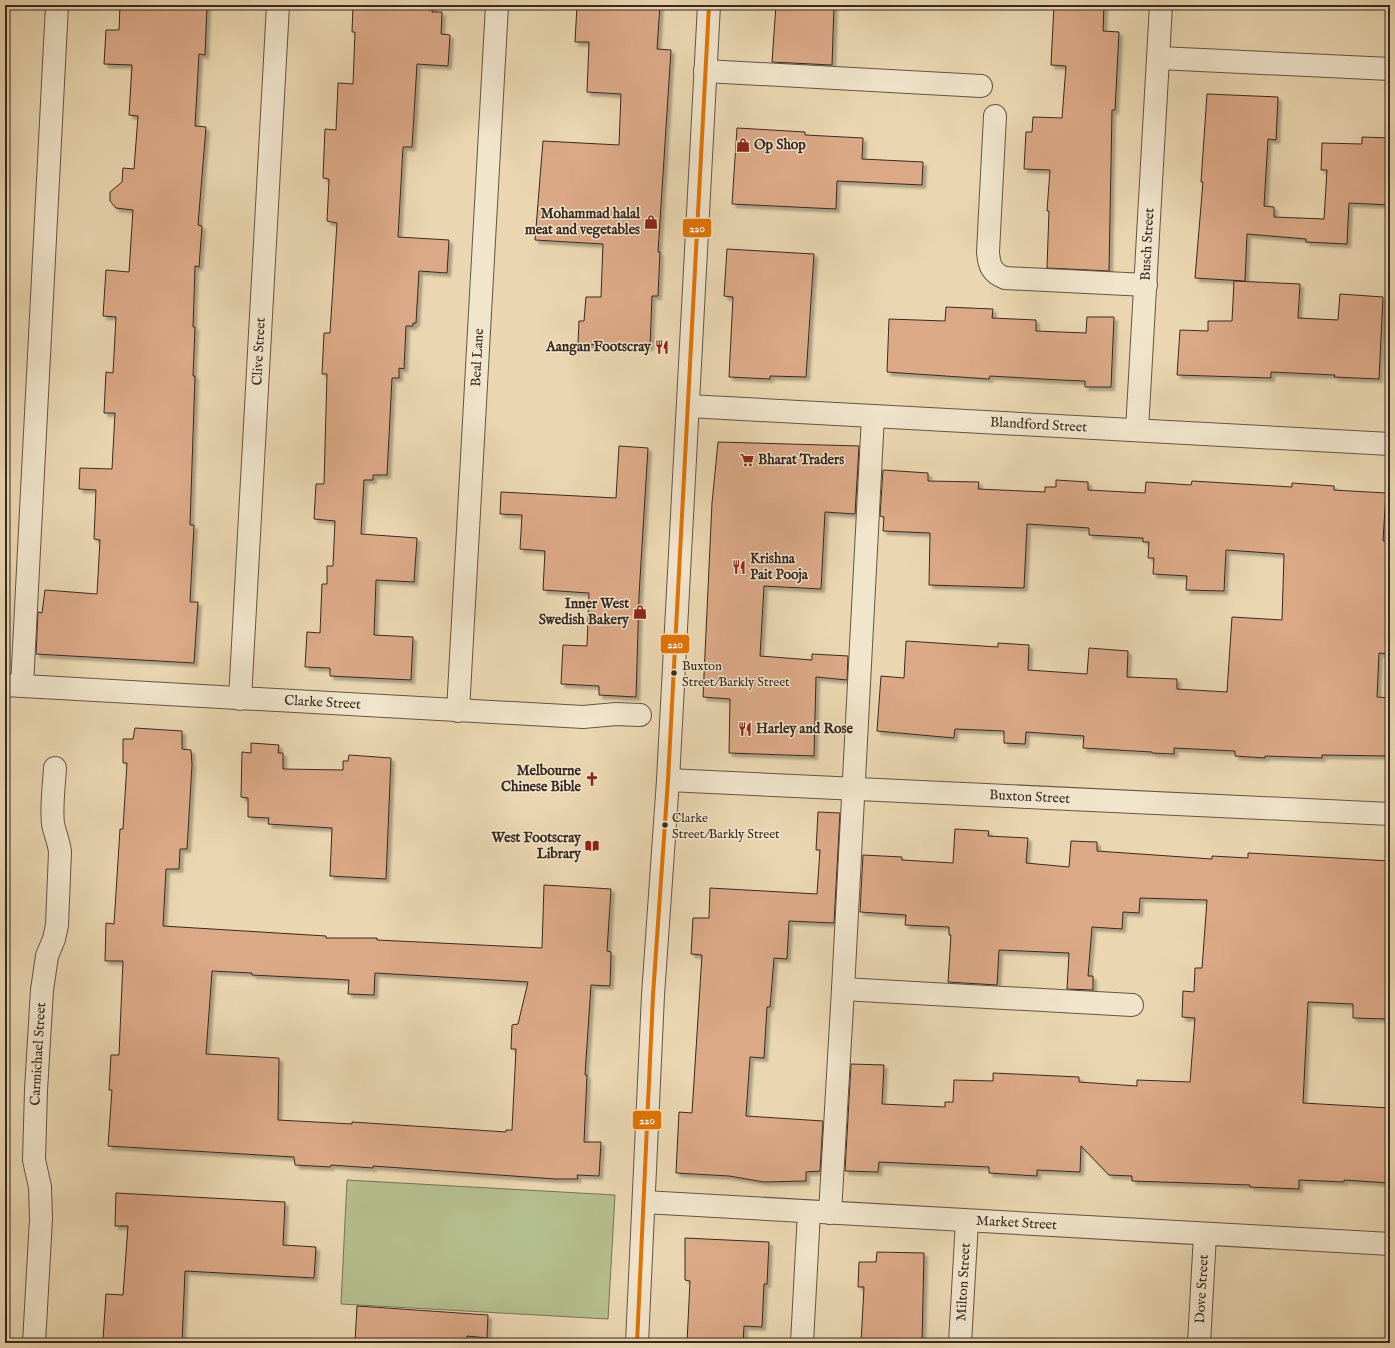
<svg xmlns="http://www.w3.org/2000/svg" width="1395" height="1348" font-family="'IM FELL English',serif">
  <defs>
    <filter id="shadow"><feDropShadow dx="3.5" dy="3.5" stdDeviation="1" flood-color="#0004"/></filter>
  </defs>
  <rect width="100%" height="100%" fill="#ead7b1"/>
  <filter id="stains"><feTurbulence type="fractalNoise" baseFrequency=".005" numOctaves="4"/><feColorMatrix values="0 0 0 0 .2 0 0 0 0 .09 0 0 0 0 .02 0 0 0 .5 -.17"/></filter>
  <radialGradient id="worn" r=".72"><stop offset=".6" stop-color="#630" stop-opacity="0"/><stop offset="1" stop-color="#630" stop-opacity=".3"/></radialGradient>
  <polygon fill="#b5bf8d" stroke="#777456" points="347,1180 615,1195 608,1319 341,1304"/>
  <g fill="#dca987" stroke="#392820" fill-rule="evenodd" filter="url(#shadow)">
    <polygon points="120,5 207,5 205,55 199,54 195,126 206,127 198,225 202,226 199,267 195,266 193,327 195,327 193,376 195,376 190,525 194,525 190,602 198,602 194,663 36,654 38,612 42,613 45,590 97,594 100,540 94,539 96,490 79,489 80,468 112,469 115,413 104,413 106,372 113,373 116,317 103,316 106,270 129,272 133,210 116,208 110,201 110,192 122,182 123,168 134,169 138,116 129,115 132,65 104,64 106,30 119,30"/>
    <polygon points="353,5 432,5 432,12 442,12 441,34 450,35 448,66 417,64 412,147 403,147 398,237 449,240 447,273 419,271 416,323 413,323 413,326 406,326 404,369 399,368 399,378 392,378 387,475 373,475 373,480 364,480 361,534 417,538 414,582 376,580 374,635 413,637 411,680 330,676 330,668 305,667 307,632 320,633 322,584 327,584 327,566 333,566 335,521 314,519 316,484 324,484 327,374 322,374 324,333 330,333 337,223 327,221 329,179 323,178 325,129 336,130 338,83 353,84 355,32 352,32"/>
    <polygon points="577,5 660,5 657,49 671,50 658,252 660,252 658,296 652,296 650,347 578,344 579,321 584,321 586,297 601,297 603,244 535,240 543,141 619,145 621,94 587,92 589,42 575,42"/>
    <polygon points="776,5 834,5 832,65 772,62"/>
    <polygon points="1054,5 1104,5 1103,31 1119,32 1115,110 1112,110 1109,271 1047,268 1049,211 1047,211 1050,170 1024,169 1026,132 1032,132 1033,117 1062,118 1066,66 1051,65"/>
    <polygon points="1207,94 1278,97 1276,140 1268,139 1264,206 1274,207 1274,217 1324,219 1327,170 1321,170 1322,143 1362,144 1362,137 1390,138 1390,205 1349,203 1347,244 1306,242 1306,239 1247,234 1245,281 1195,278 1203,182 1201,182"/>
    <polygon points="737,128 805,132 805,135 863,138 862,159 923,162 922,185 837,181 836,209 732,204"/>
    <polygon points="727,249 814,254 806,377 770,376 770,379 729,377 733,297 724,296"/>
    <polygon points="1234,281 1300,284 1298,318 1338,320 1340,294 1383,297 1379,379 1334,377 1335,375 1271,372 1271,378 1177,375 1180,330 1208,331 1208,321 1232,321"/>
    <polygon points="946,307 993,309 992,318 1036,320 1036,331 1086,333 1087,317 1114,317 1111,387 1085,387 1085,381 1060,380 990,376 989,379 887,372 889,319 945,321"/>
    <polygon points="718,442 859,446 855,514 825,512 821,589 764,586 760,656 812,660 812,654 848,656 847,680 816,677 814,756 729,753 730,699 703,697 712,503"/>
    <polygon points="619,446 648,448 639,595 636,697 599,695 599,686 561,684 563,645 587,646 589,593 543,590 545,551 520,549 522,515 500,514 501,492 616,498"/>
    <polygon points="883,470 928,473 928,481 979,482 978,489 1045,492 1045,487 1056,487 1056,480 1088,482 1088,490 1145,493 1146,482 1191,485 1192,481 1292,487 1292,483 1334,486 1334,490 1386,493 1383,541 1390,541 1390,654 1379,653 1377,697 1390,698 1390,756 1322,755 1322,758 1265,756 1265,758 1235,756 1235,751 1174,748 1174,754 1152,753 1152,752 1083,748 1084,736 1026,732 1025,744 1004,743 1004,731 955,729 954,738 877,731 881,676 904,678 906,641 998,647 998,643 1029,645 1028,670 1087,674 1089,648 1128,651 1127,677 1177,679 1177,689 1227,692 1232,617 1282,620 1284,554 1226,550 1224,591 1186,590 1187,576 1153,574 1154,558 1148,558 1149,542 1143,542 1143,538 1089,535 1089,528 1027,524 1024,588 929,585 930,533 883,531 884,517 880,516"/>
    <path d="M 135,728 L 182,731 L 182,749 L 191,750 L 192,765 L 187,849 L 180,849 L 179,869 L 166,869 L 163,926 L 326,936 L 326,938 L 377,938 L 377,940 L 542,948 L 544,885 L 611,889 L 607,951 L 611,952 L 610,986 L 591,985 L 585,1075 L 587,1075 L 584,1142 L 601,1142 L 599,1176 L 577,1175 L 578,1179 L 555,1179 L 373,1166 L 373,1168 L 331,1165 L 330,1167 L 295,1165 L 294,1157 L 108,1146 L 112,1090 L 109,1090 L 111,1055 L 119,1055 L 123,961 L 105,961 L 106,923 L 114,924 L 120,829 L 123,829 L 127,763 L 123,763 L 123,739 L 133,739 ZM 212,971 L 252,973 L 252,975 L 349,980 L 348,994 L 374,995 L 375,973 L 528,982 L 518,1024 L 512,1025 L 511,1049 L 516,1049 L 512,1130 L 506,1130 L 506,1132 L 352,1122 L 352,1124 L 278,1120 L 279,1058 L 206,1054 Z"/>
    <polygon points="251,743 279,745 278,753 283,753 283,769 343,770 343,761 348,761 349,755 391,758 386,879 330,876 332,828 268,824 269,818 248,817 248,798 241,797 242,752 251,753"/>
    <polygon points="818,812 840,813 834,923 789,921 787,959 774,958 770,1007 767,1007 764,1058 750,1057 746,1116 823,1121 820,1171 806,1172 806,1181 764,1182 729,1176 676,1173 679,1112 692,1113 702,955 691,954 693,918 709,918 710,888 817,894 820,850 816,850"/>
    <polygon points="955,829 989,831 988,836 1028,838 1026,863 1069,867 1071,841 1097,842 1097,851 1212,859 1212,856 1248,858 1248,853 1390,861 1390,1019 1353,1018 1353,1004 1308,1002 1303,1103 1390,1108 1390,1183 1344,1180 1344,1182 1299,1180 1299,1189 1250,1187 1250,1185 1132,1181 1132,1176 1109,1175 1081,1146 1080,1172 1037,1170 1037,1176 989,1173 989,1167 879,1162 878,1172 845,1171 851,1064 884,1065 882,1104 945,1107 945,1102 953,1102 954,1080 993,1081 993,1073 1079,1077 1079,1082 1137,1086 1137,1080 1190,1082 1195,1018 1182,1017 1183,991 1194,992 1195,968 1202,968 1207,900 1140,898 1139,913 1123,912 1122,929 1092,927 1088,976 1093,976 1093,990 1067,989 1069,953 999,950 997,985 948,982 951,935 949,935 949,927 905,925 906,915 860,912 863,855 902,857 902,860 953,863"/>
    <polygon points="116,1193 285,1202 283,1245 316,1247 314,1278 185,1271 182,1343 126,1343 103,1340 106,1294 123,1295 128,1226 115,1226"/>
    <polygon points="685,1238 769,1242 767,1284 764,1284 762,1327 744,1326 743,1343 687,1343 690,1281 685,1280"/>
    <polygon points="877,1252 924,1253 922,1343 861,1343 864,1287 858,1287 859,1262 876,1262"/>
    <polygon points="357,1306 488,1315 487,1338 467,1336 466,1343 355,1343"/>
  </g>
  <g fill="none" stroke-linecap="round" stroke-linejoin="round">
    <defs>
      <g id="minor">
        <polyline points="1159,58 1390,69"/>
        <polyline points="705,71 981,86"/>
        <path d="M 995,116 L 988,252 C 989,266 992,273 1005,278 L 1146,285"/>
        <path id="s1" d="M 688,406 L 1390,444"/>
        <path id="s2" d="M 1137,430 L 1161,5"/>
        <path id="s3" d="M 5,685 L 583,717 L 616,714 L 640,715"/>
        <polyline points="22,686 57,5"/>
        <path id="s4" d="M 240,699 L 278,5"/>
        <path id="s5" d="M 458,711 L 497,5"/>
        <path id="s6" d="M 668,780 L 1390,814"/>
        <polyline points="843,989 1132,1005"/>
        <path id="s7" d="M 644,1202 L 1390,1244"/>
        <polyline points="830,1213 843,989 873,416"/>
        <path id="s8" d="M 34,1343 L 41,1219 L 40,1187 L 34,1160 L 36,1090 L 42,990 L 47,956 L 54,939 L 57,925 L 60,852 C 59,842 55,834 53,824 C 51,806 54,786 55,768"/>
        <polyline points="637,1343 653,995 668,780 709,5"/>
        <polyline points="802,1343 809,1212"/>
        <path id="s9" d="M 960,1343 L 967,1221"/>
        <path id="s10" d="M 1199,1343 L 1205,1235"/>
      </g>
    </defs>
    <use href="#minor" stroke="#655444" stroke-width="24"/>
    <use href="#minor" stroke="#f1e5cc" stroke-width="22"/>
    <defs>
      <polyline id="bus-1" points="637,1343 653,995 668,780 709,5"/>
    </defs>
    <use href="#bus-1" stroke="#f1e5cc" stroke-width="7"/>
    <use href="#bus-1" stroke="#e17405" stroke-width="4"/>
  </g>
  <defs>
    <symbol id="shop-bare" viewBox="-9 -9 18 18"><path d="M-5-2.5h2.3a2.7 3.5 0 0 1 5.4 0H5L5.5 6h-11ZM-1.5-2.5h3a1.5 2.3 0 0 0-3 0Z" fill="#8f2418" stroke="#f1e5cc" stroke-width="2.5" paint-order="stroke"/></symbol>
    <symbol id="restaurant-bare" viewBox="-9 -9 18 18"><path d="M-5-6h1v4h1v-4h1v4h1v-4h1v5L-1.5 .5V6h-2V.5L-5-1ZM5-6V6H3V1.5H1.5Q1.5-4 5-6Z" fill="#8f2418" stroke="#f1e5cc" stroke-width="2.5" paint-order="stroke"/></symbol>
    <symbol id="supermarket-bare" viewBox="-9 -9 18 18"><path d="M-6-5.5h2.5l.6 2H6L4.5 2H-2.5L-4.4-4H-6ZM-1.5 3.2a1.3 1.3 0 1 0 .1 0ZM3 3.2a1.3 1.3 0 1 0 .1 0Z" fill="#8f2418" stroke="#f1e5cc" stroke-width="2.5" paint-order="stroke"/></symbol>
    <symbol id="church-bare" viewBox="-9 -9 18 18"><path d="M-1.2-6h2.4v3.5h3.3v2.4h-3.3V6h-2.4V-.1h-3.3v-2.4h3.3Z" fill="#8f2418" stroke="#f1e5cc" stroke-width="2.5" paint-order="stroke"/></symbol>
    <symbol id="library-bare" viewBox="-9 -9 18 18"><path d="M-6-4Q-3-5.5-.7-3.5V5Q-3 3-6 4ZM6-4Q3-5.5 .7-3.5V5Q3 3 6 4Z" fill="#8f2418" stroke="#f1e5cc" stroke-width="2.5" paint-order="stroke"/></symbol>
  </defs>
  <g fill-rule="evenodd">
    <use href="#shop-bare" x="733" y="135" width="20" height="20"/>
    <use href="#shop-bare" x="641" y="212" width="20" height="20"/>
    <use href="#restaurant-bare" x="652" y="337" width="20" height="20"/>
    <use href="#supermarket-bare" x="737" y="450" width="20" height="20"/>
    <use href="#restaurant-bare" x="729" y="557" width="20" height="20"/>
    <use href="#shop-bare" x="630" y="602" width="20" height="20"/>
    <use href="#restaurant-bare" x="735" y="719" width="20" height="20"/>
    <use href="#church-bare" x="582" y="769" width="20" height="20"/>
    <use href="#library-bare" x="582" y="836" width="20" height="20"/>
  </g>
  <g fill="#392820" stroke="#f1e5cc" stroke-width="1.5">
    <circle cx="674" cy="673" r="3.5"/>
    <circle cx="665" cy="825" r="3.5"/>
  </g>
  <g text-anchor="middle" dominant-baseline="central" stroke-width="3" stroke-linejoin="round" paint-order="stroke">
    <g font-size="13" fill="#392820" stroke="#f1e5cc" text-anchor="start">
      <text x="682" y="666">Buxton<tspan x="682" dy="16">Street/Barkly Street</tspan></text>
      <text x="672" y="818">Clarke<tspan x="672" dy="16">Street/Barkly Street</tspan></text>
    </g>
    <g font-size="14" font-weight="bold" fill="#392820" stroke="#f1e5cc" text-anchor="end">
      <text x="754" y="145" text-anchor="start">Op Shop</text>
      <text x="640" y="214">Mohammad halal<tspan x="640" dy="16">meat and vegetables</tspan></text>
      <text x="651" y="347">Aangan Footscray</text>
      <text x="758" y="460" text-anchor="start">Bharat Traders</text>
      <text x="750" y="559" text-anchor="start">Krishna<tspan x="750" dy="16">Pait Pooja</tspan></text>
      <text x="629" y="604">Inner West<tspan x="629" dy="16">Swedish Bakery</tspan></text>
      <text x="756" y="729" text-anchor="start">Harley and Rose</text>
      <text x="581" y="771">Melbourne<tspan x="581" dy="16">Chinese Bible</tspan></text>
      <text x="581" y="838">West Footscray<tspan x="581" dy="16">Library</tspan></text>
    </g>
    <g font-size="14" fill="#392820" stroke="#f1e5cc">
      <text stroke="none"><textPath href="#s2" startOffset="186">Busch Street</textPath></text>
      <text stroke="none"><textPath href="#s4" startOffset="348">Clive Street</textPath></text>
      <text stroke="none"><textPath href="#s5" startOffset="354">Beal Lane</textPath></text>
      <text stroke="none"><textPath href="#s1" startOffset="351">Blandford Street</textPath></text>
      <text stroke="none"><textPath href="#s3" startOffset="318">Clarke Street</textPath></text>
      <text stroke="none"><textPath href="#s6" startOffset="362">Buxton Street</textPath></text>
      <text stroke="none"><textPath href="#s8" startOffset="290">Carmichael Street</textPath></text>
      <text stroke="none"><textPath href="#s7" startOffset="373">Market Street</textPath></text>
      <text stroke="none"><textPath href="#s9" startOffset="61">Milton Street</textPath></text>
      <text stroke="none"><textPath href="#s10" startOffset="54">Dove Street</textPath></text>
    </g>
  </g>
  <g stroke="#f1e5cc" stroke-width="1.5">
    <rect x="682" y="218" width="30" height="20" rx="4" fill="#e17405"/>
    <rect x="660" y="634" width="30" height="20" rx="4" fill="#e17405"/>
    <rect x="632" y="1110" width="30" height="20" rx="4" fill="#e17405"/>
  </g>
  <g font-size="11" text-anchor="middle" font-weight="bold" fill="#fff">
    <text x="697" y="232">220</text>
    <text x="675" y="648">220</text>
    <text x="647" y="1124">220</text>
  </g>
  <rect width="1395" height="1348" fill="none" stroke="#ead7b1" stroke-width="20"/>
  <rect x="6" y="6" width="1383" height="1336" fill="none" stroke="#392820" stroke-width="2"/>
  <rect x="10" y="10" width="1375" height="1328" fill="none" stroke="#392820"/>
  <rect width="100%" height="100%" filter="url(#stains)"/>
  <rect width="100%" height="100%" fill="url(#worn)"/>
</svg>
